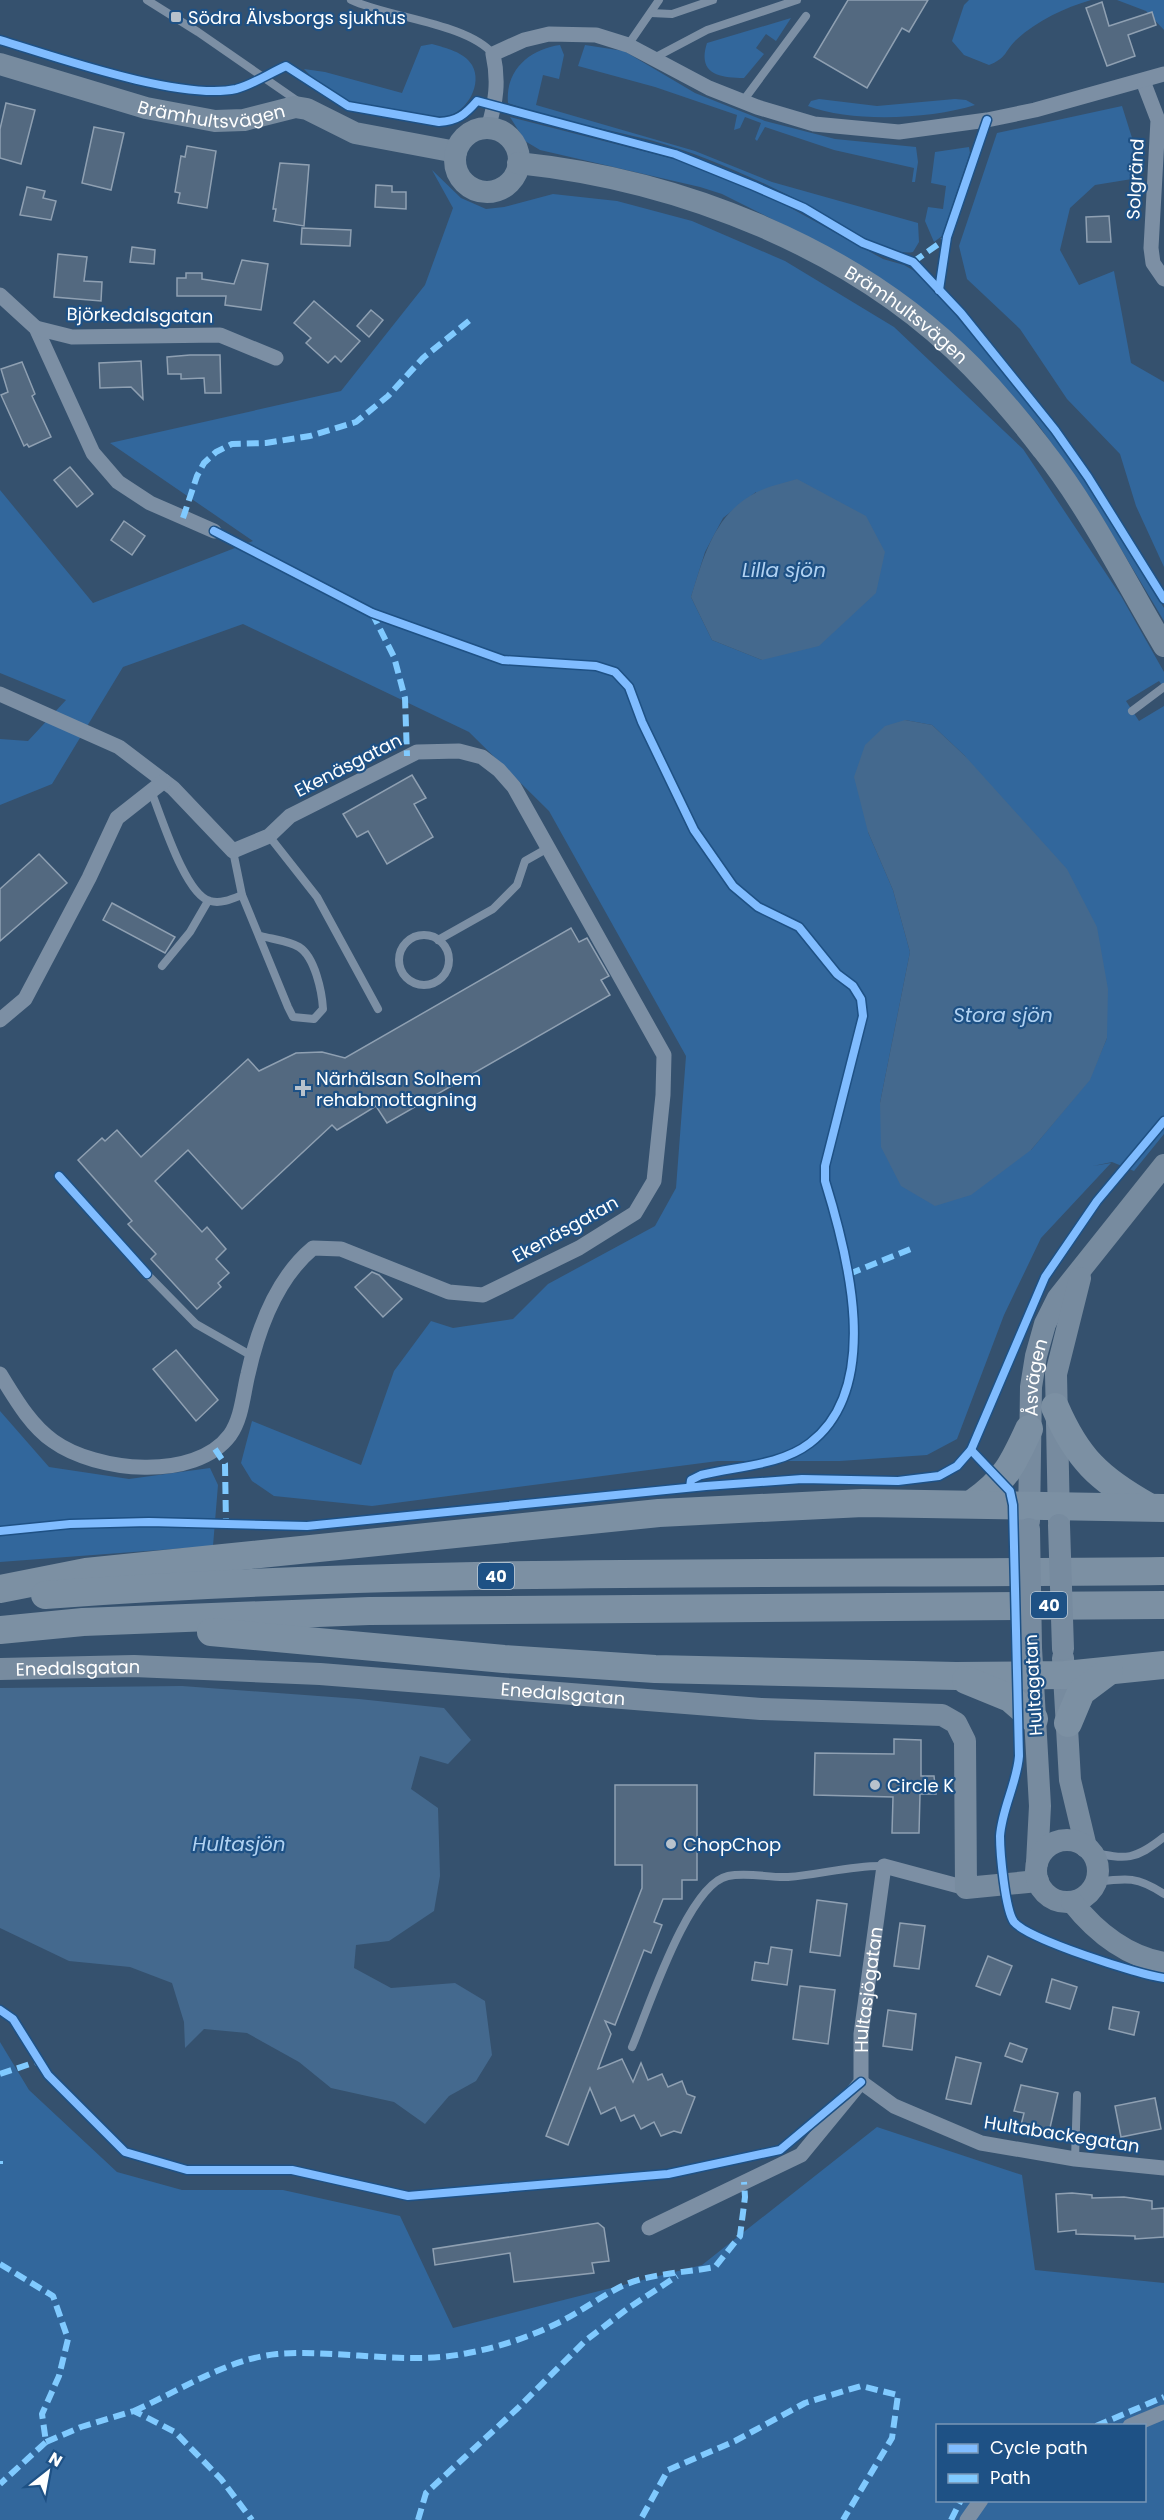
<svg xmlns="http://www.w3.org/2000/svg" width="1164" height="2520" font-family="Poppins,sans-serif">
  <rect width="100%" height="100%" fill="#35516e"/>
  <g fill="#32679c" fill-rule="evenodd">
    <path d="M 969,0 L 1091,0 C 1064,8 1038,20 1016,40 C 1004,52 1007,58 989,65 L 964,55 L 952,41 L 964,5 Z"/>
    <polygon points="1117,0 1164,0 1164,30 1146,11"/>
    <path d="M 791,18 L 776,41 L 766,34 L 756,48 L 764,54 L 744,78 C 719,78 697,74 707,43 Z"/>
    <path d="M 432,44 C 446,48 464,52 472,65 C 483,84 467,112 447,116 C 427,120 357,107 339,98 C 327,91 313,79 304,69 L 325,72 L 402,93 L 421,46 Z"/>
    <path d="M 560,45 L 564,55 L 559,79 L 543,75 L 536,105 L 695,151 L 772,182 L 918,223 L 919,242 L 913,252 C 883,258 820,211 790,196 C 745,174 698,153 650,140 C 602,128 554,120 508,103 C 505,70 530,49 560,45 Z"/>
    <polygon points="585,45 624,51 695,93 765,121 835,139 916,147 918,162 915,182 912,182 914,168 834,150 765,127 757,141 755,139 761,123 745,117 740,128 734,130 737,115 655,87 578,66"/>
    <path d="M 819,99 L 877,106 L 955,99 L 966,100 L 975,105 C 931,119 852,123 808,106 L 811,101 Z"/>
    <polygon points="1122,106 1133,141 1132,179 1095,185 1070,208 1060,250 1079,285 1114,271 1131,363 1164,382 1164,567 1136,506 1120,454 1067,399 1020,329 967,279 959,246 997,133"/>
    <polygon points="510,117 678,160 734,181 789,207 883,259 904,265 923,276 1014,385 1070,457 1164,608 1164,621 1091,499 1039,426 1005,388 804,235 722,194 700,187 540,150 525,141"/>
    <polygon points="969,147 970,153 942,236 934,242 925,221 928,207 943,209 946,186 931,183 935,152"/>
    <path d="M 432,170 L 461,198 L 486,209 L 504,207 L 553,194 L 617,201 L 692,221 L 785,261 L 894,327 L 1023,449 L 1121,596 L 1164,672 L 1164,688 L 1159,681 L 1126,701 L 1139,721 L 1164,706 L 1164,1134 L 1134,1171 L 1112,1162 L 1093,1166 L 1111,1163 L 1041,1238 L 1004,1315 L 957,1439 L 927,1455 L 840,1461 L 718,1461 L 372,1506 L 274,1496 L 252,1481 L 241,1463 L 252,1421 L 361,1465 L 394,1371 L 431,1321 L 453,1328 L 513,1319 L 548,1284 L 655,1226 L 676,1188 L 686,1056 L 549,811 L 469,732 L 243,624 L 123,667 L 52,784 L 0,805 L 0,739 L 28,741 L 66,700 L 0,673 L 0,490 L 93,603 L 253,541 L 110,443 L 341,391 L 425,285 L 453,208 ZM 756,492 L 762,660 L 712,640 L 691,597 L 705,552 L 723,518 ZM 905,720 L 932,725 L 965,756 L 1107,1038 L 1089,1080 L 1031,1150 L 880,1103 L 910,952 L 893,890 L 868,832 Z"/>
    <polygon points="0,1411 49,1467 129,1479 210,1468 218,1485 213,1546 0,1562"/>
    <path d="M 0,2042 L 29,2090 L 117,2172 L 182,2190 L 283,2190 L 400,2216 L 453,2328 L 702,2265 L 877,2127 L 1022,2175 L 1035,2270 L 1164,2283 L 1164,2520 L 0,2520 ZM 938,2426 L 1144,2426 L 1144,2500 L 938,2500 Z"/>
  </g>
  <g fill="#44698e">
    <path d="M 797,479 L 866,516 L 885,552 L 876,593 L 819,646 L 762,660 L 712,640 L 691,597 C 704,555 715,513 757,492 C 769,486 784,483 797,479 Z"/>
    <polygon points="905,720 932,725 965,756 1067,869 1097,927 1108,989 1107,1038 1090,1080 1031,1150 971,1195 935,1206 901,1186 881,1147 880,1103 910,952 893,890 868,832 854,777 865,745 885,726"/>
    <polygon points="182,1686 359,1699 444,1708 471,1740 448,1764 420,1756 411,1789 438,1808 440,1876 434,1911 389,1941 356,1945 354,1968 391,1988 455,1983 485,2001 492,2055 476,2081 449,2096 425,2124 394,2102 331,2088 299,2062 247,2033 204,2029 185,2048 184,2022 172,1983 130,1967 69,1961 0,1928 0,1688"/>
  </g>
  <g fill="#536980" stroke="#8fa0b2" stroke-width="1.5">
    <polygon points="848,0 928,0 909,32 902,28 867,88 814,57"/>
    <polygon points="1102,2 1109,26 1152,12 1156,25 1128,35 1135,56 1107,66 1086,8"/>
    <polygon points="6,103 35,110 21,164 0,158 0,129"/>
    <polygon points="94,127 124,133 111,190 82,183"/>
    <polygon points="187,146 216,151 207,208 178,203 180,193 175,192 181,156 185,157"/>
    <polygon points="280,163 309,165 304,226 274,221 276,209 273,209"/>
    <polygon points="376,185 392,186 392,192 406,192 406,209 375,207"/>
    <polygon points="27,187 45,191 43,198 56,201 51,220 20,215"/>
    <polygon points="1109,216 1111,242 1087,242 1086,217"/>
    <polygon points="302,228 351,230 350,246 301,244"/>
    <polygon points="132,247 155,250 154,264 130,262"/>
    <polygon points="58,254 87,257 84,281 102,282 101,301 54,297"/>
    <polygon points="242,260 268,264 261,310 225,305 226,296 177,296 177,278 186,278 186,273 202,273 202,279 234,284"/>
    <polygon points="314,301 360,341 341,362 335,356 328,363 306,343 311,338 294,323"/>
    <polygon points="371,310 383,320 369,337 357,326"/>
    <polygon points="190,355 220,355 221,393 205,393 204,378 181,379 181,374 168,374 167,357"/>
    <polygon points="141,361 143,399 131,387 100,388 99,363"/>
    <polygon points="22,362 35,394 32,396 51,437 29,447 27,444 24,446 1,395 8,392 1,369"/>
    <polygon points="70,467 93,494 77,507 54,480"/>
    <polygon points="124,521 145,536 132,555 111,540"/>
    <polygon points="412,775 426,798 414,804 433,837 387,864 368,831 357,837 343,814"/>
    <polygon points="39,854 67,883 0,941 0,889"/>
    <polygon points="112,903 175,937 165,953 103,920"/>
    <polygon points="571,928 579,942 587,938 609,976 601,980 610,995 387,1123 376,1106 337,1130 332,1125 242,1209 188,1150 155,1181 202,1232 207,1227 226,1249 216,1259 229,1273 218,1283 221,1287 197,1309 151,1259 156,1254 128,1224 132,1221 78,1160 102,1138 105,1141 117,1130 141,1157 248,1059 259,1071 296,1053 322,1052 345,1058"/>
    <polygon points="372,1272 379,1275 402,1299 383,1317 355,1287"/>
    <polygon points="176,1350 218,1400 196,1421 153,1369"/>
    <polygon points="894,1739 921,1740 921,1776 934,1776 936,1794 920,1794 919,1833 892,1833 893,1797 814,1795 815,1753 894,1754"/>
    <polygon points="615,1785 697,1785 697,1880 682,1880 682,1899 663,1899 654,1922 662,1925 651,1953 644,1950 615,2025 605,2021 611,2034 598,2069 622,2059 633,2082 641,2063 648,2080 662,2074 668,2087 682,2081 687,2094 695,2097 681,2133 674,2131 661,2136 654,2122 641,2129 634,2115 621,2121 615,2107 601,2114 590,2088 568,2145 546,2136 642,1888 642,1865 615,1865"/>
    <polygon points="817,1900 847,1904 840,1956 810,1952"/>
    <polygon points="900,1923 925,1926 919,1969 894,1966"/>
    <polygon points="771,1947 792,1950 787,1985 752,1980 755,1962 768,1964"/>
    <polygon points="988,1956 1012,1966 1000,1995 976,1986"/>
    <polygon points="1052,1979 1077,1987 1070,2009 1046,2002"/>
    <polygon points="800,1986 835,1990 828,2044 793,2039"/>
    <polygon points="1113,2007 1139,2012 1134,2035 1109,2029"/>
    <polygon points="888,2010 916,2014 912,2050 883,2046"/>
    <polygon points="1010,2043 1027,2049 1022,2062 1005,2056"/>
    <polygon points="956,2057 981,2063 971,2104 946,2099"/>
    <polygon points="1021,2085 1058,2093 1049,2132 1021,2125 1024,2113 1014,2111"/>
    <polygon points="1155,2098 1161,2129 1121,2137 1115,2106"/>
    <polygon points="1072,2193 1092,2195 1092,2198 1124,2197 1152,2201 1152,2209 1164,2208 1164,2237 1135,2239 1135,2236 1076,2234 1076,2230 1058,2232 1056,2194"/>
    <polygon points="598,2223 604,2228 609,2261 592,2263 594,2273 514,2282 510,2253 435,2265 433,2249"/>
  </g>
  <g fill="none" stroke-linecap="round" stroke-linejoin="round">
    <g stroke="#7c8fa4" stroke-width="8">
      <polyline points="147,0 198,32 299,102"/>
      <path d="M 351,0 C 389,18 467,23 493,54"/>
      <polyline points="651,13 672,14 713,0"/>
      <polyline points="628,45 659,0"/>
      <polyline points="654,58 707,30 797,0"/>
      <polyline points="743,101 806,16"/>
      <polyline points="1132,711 1164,687"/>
      <path d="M 151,791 C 161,815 185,895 210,901 C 221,904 232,899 242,895"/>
      <polyline points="269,836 317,897 378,1009"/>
      <path d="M 233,851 L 242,895 L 288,1007 L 293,1017 L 314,1019 L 323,1009 C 322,992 315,957 299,947 C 289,941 272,939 261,936"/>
      <circle cx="424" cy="960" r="25"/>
      <polyline points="438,940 493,909 517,885 525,861 548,848"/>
      <polyline points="162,966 190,932 208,901"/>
      <polyline points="147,1274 196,1324 252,1356"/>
      <path d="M 1091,1852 C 1127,1860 1135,1860 1164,1837"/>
      <path d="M 1096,1882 C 1126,1878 1137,1876 1164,1894"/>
      <path d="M 632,2047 C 648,2010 688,1884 728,1876 C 748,1872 769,1878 788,1877 C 820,1875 851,1865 884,1866"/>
      <polyline points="1075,2159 1077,2095"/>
    </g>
    <g stroke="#7c8fa4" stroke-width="15">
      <polyline points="1143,81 1158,120 1151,248 1153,263 1164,279"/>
      <path d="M 488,128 C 496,102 499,81 493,54 L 524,40 L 549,34 L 596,35 L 628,45 L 709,88 L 757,107 L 814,124 L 899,132 L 987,120 L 1035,110 L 1164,74"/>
      <polyline points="0,295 36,328 93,453 118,482 150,503 214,531"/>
      <polyline points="36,328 72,337 220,335 276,358"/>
      <path d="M 0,694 L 119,747 L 173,788 L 233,851 L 269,836 L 290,816 L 417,752 L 459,751 L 482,757 L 499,770 L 514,787 L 664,1055 L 663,1095 L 654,1181 L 635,1213 L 579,1248 L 483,1295 L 449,1292 L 341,1249 L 313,1248 C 277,1278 258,1329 248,1374 C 243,1394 242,1418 230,1435 C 195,1482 96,1472 53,1441 C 30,1425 15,1398 0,1374"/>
      <polyline points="0,1020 25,999 89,878 117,818 164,781"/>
      <polyline points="861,2082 894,2106 981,2143 1075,2159 1164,2168"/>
      <path id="s1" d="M 649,2228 L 801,2155 L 861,2082 L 861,2034 L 884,1866 L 966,1888"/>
      <polyline points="1130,2426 1164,2412"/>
      <polyline points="967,2520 981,2500"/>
    </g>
    <g stroke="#778b9f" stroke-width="22">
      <path id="s2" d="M 0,64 L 146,108 L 215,121 L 244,120 L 295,107 L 307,109 L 355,133 L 456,152"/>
      <circle cx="487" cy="160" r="32"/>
      <path id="s3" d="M 518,163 C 681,180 856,248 972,367 C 997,393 1021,421 1043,450 C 1090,509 1125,581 1164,646"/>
      <path id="s4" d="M 1029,1521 L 1031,1387 L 1036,1356 L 1045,1324 L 1058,1298 L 1164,1165"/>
      <polyline points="1059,1521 1056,1374 1080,1278"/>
      <polyline points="1031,1648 1040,1806 1037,1863"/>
      <polyline points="1063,1658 1070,1780 1086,1847"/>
      <path id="s5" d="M 0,1669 L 134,1666 L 320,1674 L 761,1709 L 942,1715 L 956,1723 L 965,1741 L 966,1888 L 1038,1881"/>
      <circle cx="1067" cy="1871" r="31"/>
      <path d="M 1072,1902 C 1095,1931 1126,1956 1164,1963"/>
    </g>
    <g stroke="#7c90a3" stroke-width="28">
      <path d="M 1055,1407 C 1077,1458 1099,1479 1147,1506"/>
      <path d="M 973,1503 C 1005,1481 1013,1464 1029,1429"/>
      <polyline points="0,1589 86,1572 659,1513 863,1503 1164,1508"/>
      <path d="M 45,1595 C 417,1567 791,1575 1164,1571"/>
      <polyline points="0,1630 83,1622 369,1611 1164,1605"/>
      <polyline points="211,1632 504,1659 655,1669 956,1676 1065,1675 1164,1665"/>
      <polyline points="966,1680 1010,1698 1034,1719"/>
      <polyline points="1068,1723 1081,1692 1109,1671"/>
    </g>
    <g stroke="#778b9f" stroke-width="22">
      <polyline points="1059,1525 1063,1649"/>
      <polyline points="1029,1529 1031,1648"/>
    </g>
    <g stroke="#80caff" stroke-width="6" stroke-dasharray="12 6" stroke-linecap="butt">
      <polyline points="913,262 947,238"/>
      <polyline points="183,518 197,476 204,463 216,452 232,444 266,443 310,436 356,422 388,396 423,358 470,320"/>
      <polyline points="372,613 394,657 405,698 407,756"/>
      <polyline points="849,1274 913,1248"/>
      <polyline points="215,1449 225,1464 226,1525"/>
      <polyline points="0,2074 39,2061"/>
      <polyline points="0,2161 0,2164"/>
      <polyline points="0,2264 53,2296 68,2339 59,2376 42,2414 46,2442 0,2484"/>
      <path d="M 134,2411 C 179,2391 227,2359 277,2354 C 340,2349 406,2366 468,2353 C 500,2347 529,2337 558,2323 C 580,2312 600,2297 622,2286 C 651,2273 684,2273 715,2267 L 740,2236 L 745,2197 L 744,2182"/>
      <polyline points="1096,2426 1164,2397"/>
      <polyline points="46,2442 81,2427 134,2411 175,2432 221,2479 252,2520"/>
      <polyline points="642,2517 668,2470 735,2441 805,2403 861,2386 898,2395 892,2438 843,2520"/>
      <polyline points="418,2520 426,2493 518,2408 585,2341 627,2309 677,2276"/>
      <polyline points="951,2520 961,2500"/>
    </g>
    <defs>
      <g id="cycleway">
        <path d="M 0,40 C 56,57 181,101 236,89 C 252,85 270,73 286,66 L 348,106 L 439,122 C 457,121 465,115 477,101 L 675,154 L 754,186 L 804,208 L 863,243 L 913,262 L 961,313 L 1055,430 L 1088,477 L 1164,599"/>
        <polyline points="939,290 947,237 987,120"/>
        <path d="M 214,531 L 372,613 L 503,660 L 596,666 L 615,672 L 629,687 L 642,722 L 694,830 L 733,886 L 758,907 L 799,927 L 837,974 L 853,986 L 861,999 L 863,1016 L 825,1166 L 825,1181 C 848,1255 883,1387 810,1443 C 780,1466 737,1466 701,1475 L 691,1480 L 690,1487"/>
        <polyline points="59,1176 147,1274"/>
        <path d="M 971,1450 L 1010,1491 L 1013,1505 L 1019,1756 C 1017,1783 1002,1808 1000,1836 C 1000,1852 1005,1910 1014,1922 C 1028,1939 1139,1975 1164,1978"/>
        <polyline points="0,1531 70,1524 149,1522 307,1526 706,1486 802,1479 898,1481 939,1476 957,1466 971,1450 1045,1277 1097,1201 1164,1121"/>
        <polyline points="0,2010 13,2019 48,2075 125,2152 187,2170 292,2170 408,2196 668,2174 780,2150 861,2082"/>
      </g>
    </defs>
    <use href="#cycleway" stroke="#1e5185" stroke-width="11"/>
    <use href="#cycleway" stroke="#80bcff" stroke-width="8"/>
  </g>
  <g fill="#b8c2cc" stroke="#1e5185" stroke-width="2">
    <rect x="170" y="11" width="12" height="12" rx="3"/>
    <path d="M300 1079h6v6h6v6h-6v6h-6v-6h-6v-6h6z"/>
    <circle cx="875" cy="1785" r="6"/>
    <circle cx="671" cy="1844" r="6"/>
  </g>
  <g text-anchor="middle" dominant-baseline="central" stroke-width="4.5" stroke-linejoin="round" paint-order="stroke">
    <g fill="#1e5185" stroke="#bccbda" stroke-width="1.5">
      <rect x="478" y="1563" width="36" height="26" rx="4.5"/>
      <rect x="1031" y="1592" width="36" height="26" rx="4.5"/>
    </g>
    <g font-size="16" font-weight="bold" fill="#fff">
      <text x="496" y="1576">40</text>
      <text x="1049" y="1605">40</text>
    </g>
    <g font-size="18" fill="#fff" stroke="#1e5185" text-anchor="start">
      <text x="188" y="17">Södra Älvsborgs sjukhus</text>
      <text x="316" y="1078">Närhälsan Solhem<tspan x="316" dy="21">rehabmottagning</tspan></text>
      <text x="887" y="1785">Circle K</text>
      <text x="683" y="1844">ChopChop</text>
    </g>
    <g font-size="18" fill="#fff" stroke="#1e5185">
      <text stroke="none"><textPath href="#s2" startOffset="219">Brämhultsvägen</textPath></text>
      <text transform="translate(1135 179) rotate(-87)">Solgränd</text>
      <text transform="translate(140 315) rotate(1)">Björkedalsgatan</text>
      <text stroke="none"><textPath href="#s3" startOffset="423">Brämhultsvägen</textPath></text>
      <text transform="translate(348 765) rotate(-27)">Ekenäsgatan</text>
      <text transform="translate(565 1229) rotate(-29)">Ekenäsgatan</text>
      <text stroke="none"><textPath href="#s4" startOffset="144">Åsvägen</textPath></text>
      <text stroke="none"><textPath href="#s5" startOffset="78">Enedalsgatan</textPath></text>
      <text transform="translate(1033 1685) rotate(-93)">Hultagatan</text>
      <text stroke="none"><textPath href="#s5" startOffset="564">Enedalsgatan</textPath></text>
      <text stroke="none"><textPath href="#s1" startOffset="356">Hultasjögatan</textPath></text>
      <text transform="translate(1062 2134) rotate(9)">Hultabackegatan</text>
    </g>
    <g font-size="20" font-style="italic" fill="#b1d2f2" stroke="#1e5185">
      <text x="784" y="570">Lilla sjön</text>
      <text x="1003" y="1015">Stora sjön</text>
      <text x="239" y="1844">Hultasjön</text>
    </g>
  </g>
  <rect x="936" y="2424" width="210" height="78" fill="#1e5185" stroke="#7897b6" stroke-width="1.5"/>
  <rect x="948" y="2444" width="30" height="9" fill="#80bcff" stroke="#7897b6" stroke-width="1.5"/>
  <text x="990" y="2454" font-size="18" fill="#ffffff">Cycle path</text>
  <rect x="948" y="2474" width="30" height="9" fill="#80caff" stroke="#7897b6" stroke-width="1.5"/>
  <text x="990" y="2484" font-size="18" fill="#ffffff">Path</text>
  <g transform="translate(48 2472) rotate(31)" stroke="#1e5185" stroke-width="4.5" paint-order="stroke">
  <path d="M0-4.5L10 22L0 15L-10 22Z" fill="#ffffff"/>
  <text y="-9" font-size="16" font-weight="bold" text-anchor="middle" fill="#ffffff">N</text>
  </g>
</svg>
